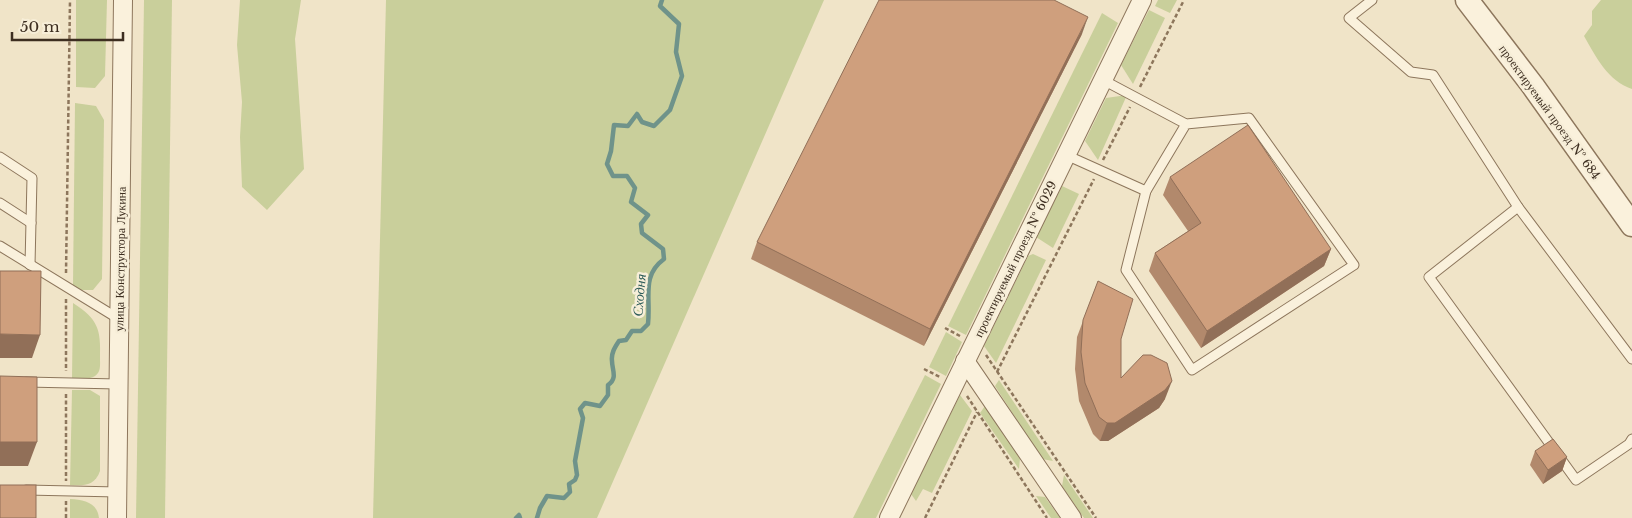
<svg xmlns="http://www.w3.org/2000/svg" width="1632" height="518" font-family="'Libre Baskerville',serif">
  <rect width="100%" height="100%" fill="#f0e4c8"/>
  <g fill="#c9cf9b">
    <polygon points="76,0 107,0 105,76 95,88 76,87"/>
    <polygon points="144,0 172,0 165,518 136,518"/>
    <polygon points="240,0 301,0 295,39 304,169 267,210 242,187 240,137 242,102 237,45"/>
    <polygon points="386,0 824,0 597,518 373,518"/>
    <polygon points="1158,0 1177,0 1170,13 1155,6"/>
    <path d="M 1601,0 L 1632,0 L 1632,89 C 1608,81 1596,57 1584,36 L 1592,25 L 1592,11 Z"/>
    <polygon points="1149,10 1165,18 1133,84 1121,65"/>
    <polygon points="1102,13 1118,23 966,335 948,326"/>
    <polygon points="1127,95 1098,160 1085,141 1106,98"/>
    <polygon points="75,103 96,106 104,120 102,279 93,290 81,290 73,285"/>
    <polygon points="1062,186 1079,194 1053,248 1036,237"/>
    <polygon points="1033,254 1046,260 996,363 984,346 1028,256"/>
    <path d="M 73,303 C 98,319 101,329 100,358 C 100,365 101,372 95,376 C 89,380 78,378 72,378 Z"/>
    <polygon points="946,332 962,342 946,376 929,367"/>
    <polygon points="925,375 941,384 876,518 853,518"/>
    <polygon points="999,380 1053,461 1042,459 995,386"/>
    <path d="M 72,390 L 90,390 L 100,396 L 100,471 C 95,486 83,486 70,485 Z"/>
    <polygon points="960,395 972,411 932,493 923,489 916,501 911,494"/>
    <polygon points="985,406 1020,458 1019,469 980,413"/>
    <polygon points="1064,475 1093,518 1084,518 1062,486"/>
    <polygon points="1036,496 1045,497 1060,518 1051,518"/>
    <path d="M 70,499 C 84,500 97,502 99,518 L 70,518 Z"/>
  </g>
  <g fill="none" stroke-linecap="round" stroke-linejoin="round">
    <g stroke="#6f938a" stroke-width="4.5">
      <polyline points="516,518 519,515 520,518"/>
      <path d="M 537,518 L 540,508 L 547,496 L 564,498 L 570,492 L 569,484 L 575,480 L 577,475 L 575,461 L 583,418 L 580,409 L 585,403 L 600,406 L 608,395 L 608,385 C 618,378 612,370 612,361 C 611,353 615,347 619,341 L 626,340 L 632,331 L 641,331 L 648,324 C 651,297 641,276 664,259 L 663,249 L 642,233 L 641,224 L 648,215 L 631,202 L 635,188 L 627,176 L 613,176 L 607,164 L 611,151 L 614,125 L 628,126 L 637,114 L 642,122 L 654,126 L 670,110 L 682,76 L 676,52 L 679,24 L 660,6 L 662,0"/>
    </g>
    <defs>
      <g id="service">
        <polyline points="1372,0 1349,18 1411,72 1433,75 1518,207 1632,359"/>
        <polyline points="1103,80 1186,124 1249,118 1354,265 1192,370 1126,270 1146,191 1186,124"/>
        <polyline points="1066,155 1146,191"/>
        <polyline points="0,157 32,178 30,265"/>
        <polyline points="0,203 31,223"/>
        <polyline points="1518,207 1429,277 1576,480 1629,444 1632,439"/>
        <polyline points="0,246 119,319"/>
        <polyline points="26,382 118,384"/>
        <polyline points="26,490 118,492"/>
      </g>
      <g id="minor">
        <polyline points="965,361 1072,518"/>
        <polyline points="117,518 123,0"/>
        <polyline points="889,518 1142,0"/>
      </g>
      <polyline id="tertiary" points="1467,0 1533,86 1632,225"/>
    </defs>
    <use href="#service" stroke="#8d765c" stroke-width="11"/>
    <use href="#minor" stroke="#8d765c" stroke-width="20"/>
    <use href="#tertiary" stroke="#8d765c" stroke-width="25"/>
    <g stroke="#8d765c" stroke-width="2.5" stroke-dasharray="4 2.5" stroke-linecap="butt">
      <polyline points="1140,87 1184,0"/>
      <polyline points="1103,160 1130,107"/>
      <polyline points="66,273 70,0"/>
      <polyline points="66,299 66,371"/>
      <polyline points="945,328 960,336"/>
      <polyline points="986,355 1096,518"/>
      <polyline points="924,369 940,377"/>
      <polyline points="997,372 1094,179"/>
      <polyline points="66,394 66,481"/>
      <polyline points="967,396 1047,518"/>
      <polyline points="66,518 66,501"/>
      <polyline points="925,518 977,412"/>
    </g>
    <use href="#service" stroke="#faf1dc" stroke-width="9"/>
    <use href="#minor" stroke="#faf1dc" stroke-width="18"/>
    <use href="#tertiary" stroke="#faf1dc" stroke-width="22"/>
  </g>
  <g fill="#b2896c">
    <polygon points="1082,34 924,346 751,259 757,242"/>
    <polygon points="1170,177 1331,249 1324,266 1201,348 1149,271 1155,253 1188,231 1163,195"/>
    <polygon points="1098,281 1121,339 1121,378 1165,399 1159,408 1108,441 1100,441 1093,434 1079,401 1075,369 1077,337"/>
    <polygon points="1535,451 1567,457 1562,471 1543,484 1530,465"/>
  </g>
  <g fill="#916f58">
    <polygon points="1088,17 1082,34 924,346 930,329"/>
    <polygon points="1331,249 1324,266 1201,348 1207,331"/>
    <polygon points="0,334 40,335 32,358 0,358"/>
    <polygon points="1172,381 1165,399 1159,408 1108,441 1100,441 1107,423"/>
    <polygon points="0,442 37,442 28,466 0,466"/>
    <polygon points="1567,457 1562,471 1543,484 1548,470"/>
  </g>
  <g fill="#cf9f7d" stroke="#916f58">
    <polygon points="879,0 1054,0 1088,17 930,329 757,242"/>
    <polygon points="1248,125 1331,249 1207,331 1155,253 1201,223 1170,177"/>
    <polygon points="0,271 41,271 40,335 0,334"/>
    <polygon points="1098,281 1133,299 1121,339 1121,378 1143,355 1151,355 1167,363 1172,381 1165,390 1115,423 1107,423 1099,417 1085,383 1081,352 1083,320"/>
    <polygon points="0,376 37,377 37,442 0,442"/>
    <polygon points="1553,439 1567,457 1548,470 1535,451"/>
    <rect x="0" y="485" width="36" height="33"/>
  </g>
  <g text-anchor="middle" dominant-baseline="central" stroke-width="5" stroke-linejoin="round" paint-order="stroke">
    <g font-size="12" fill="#3d2e20" stroke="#f7eed8">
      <text transform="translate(1550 112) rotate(54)">проектируемый проезд № 684</text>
      <text transform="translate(120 259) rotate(-89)">улица Конструктора Лукина</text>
      <text transform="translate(1015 259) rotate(-64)">проектируемый проезд № 6029</text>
    </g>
    <g font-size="14" font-style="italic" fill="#2f5d5a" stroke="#f7eed8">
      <text transform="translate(639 295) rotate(-85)">Сходня</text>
    </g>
  </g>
  <path d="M12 32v8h111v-8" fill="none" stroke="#3d2e20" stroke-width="2.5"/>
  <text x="20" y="32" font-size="15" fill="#3d2e20" stroke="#f7eed8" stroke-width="4" paint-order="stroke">50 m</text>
</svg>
